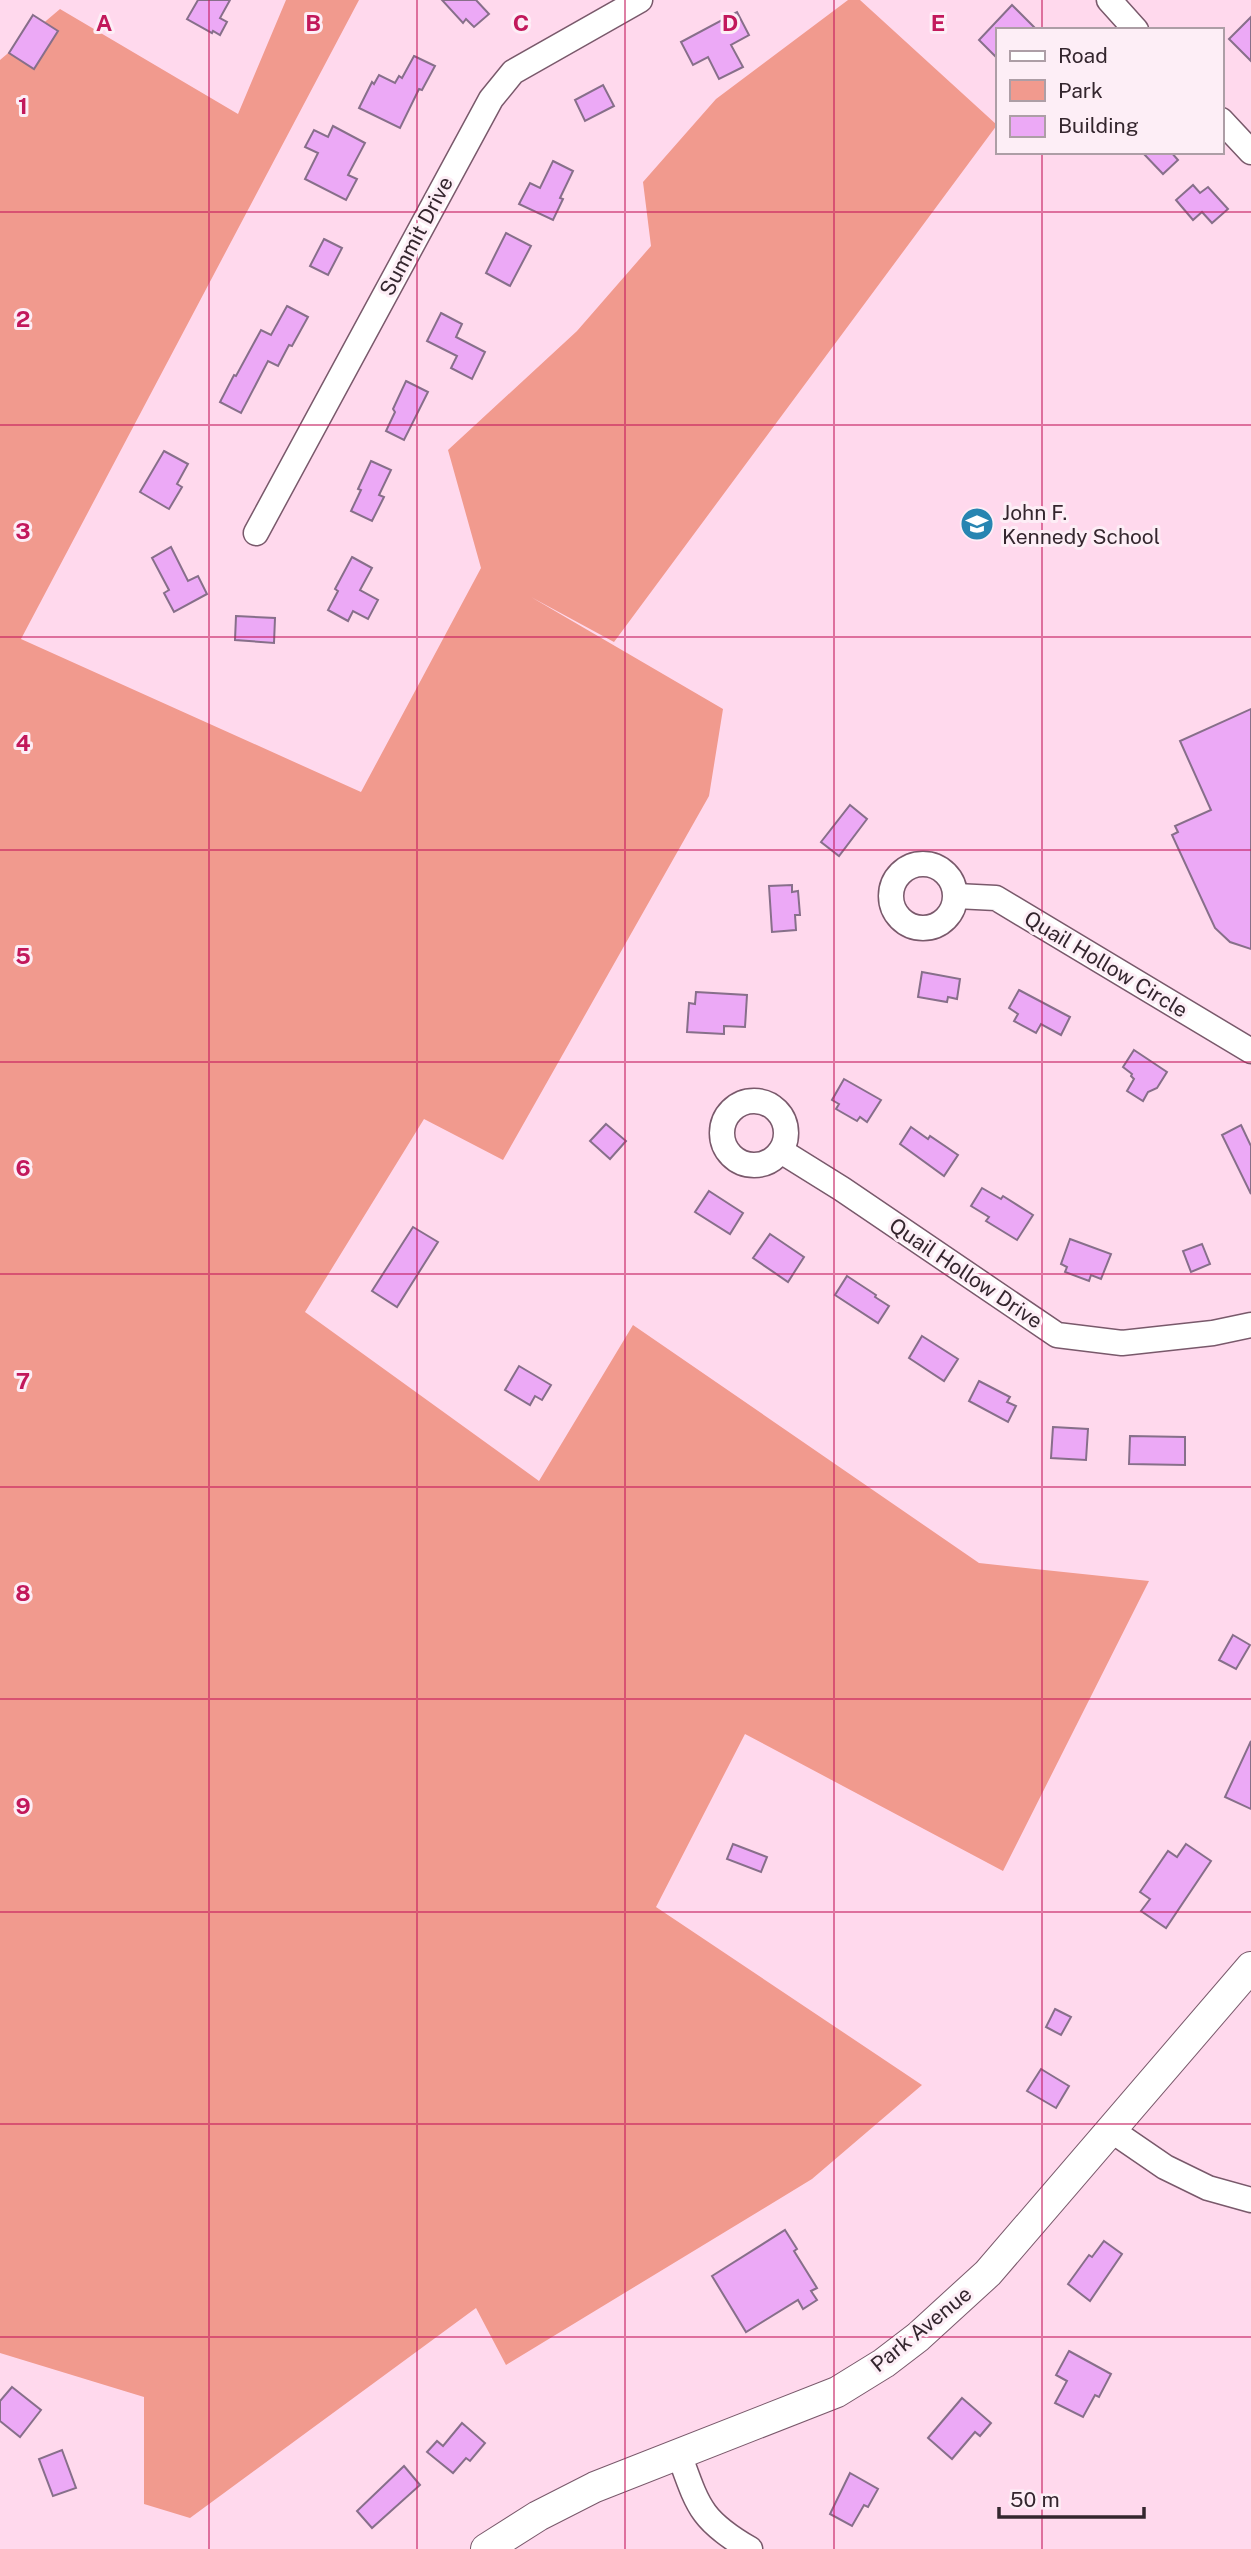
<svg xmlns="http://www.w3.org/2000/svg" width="1251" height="2549" font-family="'Public Sans',sans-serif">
  <rect width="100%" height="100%" fill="#ffd9ed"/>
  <polygon fill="#f19a8e" points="286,0 359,0 21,639 361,792 481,568 448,450 577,331 651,246 643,182 716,99 848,0 860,0 997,125 614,642 531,597 723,709 709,796 503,1160 424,1119 305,1312 539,1481 633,1325 979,1563 1149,1581 1003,1871 745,1734 656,1907 922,2085 812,2179 506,2365 476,2308 190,2518 144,2504 144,2397 0,2353 0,60 60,9 238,114"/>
  <g fill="#eca9f6" stroke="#876f8a" stroke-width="2">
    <polygon points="198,0 230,0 220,18 227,22 220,35 213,31 212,33 187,19"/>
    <polygon points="442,0 476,0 489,14 474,27 466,19 463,23"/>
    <polygon points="1012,5 1037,30 997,30 997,58 979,40"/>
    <polygon points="737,12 749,35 731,45 743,67 719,79 708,57 693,65 681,42"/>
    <polygon points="33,15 58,31 34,69 9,53"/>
    <polygon points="1251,17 1251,61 1229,39"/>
    <polygon points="414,56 435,66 422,90 419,89 400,128 359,108 372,82 374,84 379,75 395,83 399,76 402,78"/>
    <polygon points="603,85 614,106 585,121 575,100"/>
    <polygon points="333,126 365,143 348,175 357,179 346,200 305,179 318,153 305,147 314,130 328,137"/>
    <polygon points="1142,152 1171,152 1178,160 1163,174"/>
    <polygon points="553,161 573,171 560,198 563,199 553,220 519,204 530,183 540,188"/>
    <polygon points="1193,185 1200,193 1208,187 1228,209 1212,223 1202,212 1193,220 1176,200"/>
    <polygon points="506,233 531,246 510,286 486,273"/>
    <polygon points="324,239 342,248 328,275 310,266"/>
    <polygon points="287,306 308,317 292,346 289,345 278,366 268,361 241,413 220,402 234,375 236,376 261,330 271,335"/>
    <polygon points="441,313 462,324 456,337 485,352 472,379 451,368 457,356 427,341"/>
    <polygon points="406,381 428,392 404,440 386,431 395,412 393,409"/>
    <polygon points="164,451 188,464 177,484 182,487 169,509 140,492"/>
    <polygon points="371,461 391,470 379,495 384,497 372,521 351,511 361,490 358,489"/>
    <polygon points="171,547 188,581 198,576 207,594 174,612 164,593 169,590 152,558"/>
    <polygon points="352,557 372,568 360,590 378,600 368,619 353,611 348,621 328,610 338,591 335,589"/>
    <polygon points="236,616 275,618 274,643 235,640"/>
    <polygon points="1251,709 1251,949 1230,942 1215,928 1172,835 1178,832 1175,826 1211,810 1180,741"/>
    <polygon points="850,805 867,819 839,856 821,842"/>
    <polygon points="792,885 792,892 798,891 800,915 795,915 796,930 772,932 769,886"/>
    <polygon points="922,972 960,979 957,999 948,997 947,1002 918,997"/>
    <polygon points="1019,990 1070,1017 1061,1035 1041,1024 1036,1033 1014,1021 1018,1014 1009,1008"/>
    <polygon points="696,992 747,995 745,1027 724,1026 724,1034 687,1032 689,1003 695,1004"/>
    <polygon points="1134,1050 1167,1072 1157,1088 1148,1092 1143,1101 1127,1091 1134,1079 1131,1076 1132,1074 1123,1067"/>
    <polygon points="844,1079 881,1100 867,1122 860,1117 857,1121 836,1109 839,1104 832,1100"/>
    <polygon points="606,1124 626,1141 610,1159 590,1141"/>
    <polygon points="1241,1125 1251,1146 1251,1194 1222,1135"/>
    <polygon points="911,1127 928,1139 930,1136 958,1155 944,1176 900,1144"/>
    <polygon points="982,1188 1001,1199 1003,1196 1033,1215 1017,1240 986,1221 989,1217 971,1206"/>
    <polygon points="709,1191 743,1213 730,1234 695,1212"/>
    <polygon points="413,1227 438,1242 397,1307 372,1291"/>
    <polygon points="770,1234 804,1257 788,1282 753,1258"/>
    <polygon points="1070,1239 1111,1254 1101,1279 1091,1275 1089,1281 1065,1272 1067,1267 1061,1264"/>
    <polygon points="1202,1244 1210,1264 1191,1272 1183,1251"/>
    <polygon points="847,1276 876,1295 875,1297 889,1306 878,1323 835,1295"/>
    <polygon points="922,1336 958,1359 944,1381 909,1358"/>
    <polygon points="519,1366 551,1385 542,1400 535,1396 530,1405 505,1390"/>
    <polygon points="979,1381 1010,1397 1007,1402 1016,1406 1008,1422 969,1401"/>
    <polygon points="1053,1427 1088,1429 1086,1460 1051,1458"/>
    <polygon points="1130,1436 1185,1437 1185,1465 1129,1464"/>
    <polygon points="1233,1635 1250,1645 1236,1669 1219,1660"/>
    <polygon points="1251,1741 1251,1809 1225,1797"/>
    <polygon points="733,1844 767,1857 761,1872 727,1859"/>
    <polygon points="1186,1844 1211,1861 1166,1928 1141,1911 1150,1899 1140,1892 1168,1851 1177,1857"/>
    <polygon points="1055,2009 1071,2017 1061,2035 1046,2027"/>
    <polygon points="1041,2069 1069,2086 1056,2108 1027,2091"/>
    <polygon points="785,2230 797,2249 794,2251 817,2288 811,2291 817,2300 803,2309 798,2300 746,2332 712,2276"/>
    <polygon points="1104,2241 1122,2254 1090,2301 1068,2284 1089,2255 1092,2257"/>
    <polygon points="1069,2351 1111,2374 1099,2397 1095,2395 1083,2417 1055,2403 1067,2381 1056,2375"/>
    <polygon points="12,2387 41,2410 20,2437 0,2421 0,2401"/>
    <polygon points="962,2398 991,2423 980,2436 975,2432 952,2459 928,2438"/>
    <polygon points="462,2423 485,2443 470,2461 466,2458 453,2473 427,2452 437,2441 443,2446"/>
    <polygon points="62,2450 76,2488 53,2496 39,2459"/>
    <polygon points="404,2466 420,2485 372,2528 357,2511"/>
    <polygon points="850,2473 878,2489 868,2507 864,2505 852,2526 830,2514"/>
  </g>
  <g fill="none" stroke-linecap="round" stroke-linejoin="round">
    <defs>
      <g id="minor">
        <polyline points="1109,0 1136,30"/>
        <polyline points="1221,120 1251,152"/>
        <polyline points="256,533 491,99 513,72 640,0"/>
        <circle cx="923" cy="896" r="32"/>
        <polyline points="956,896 996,898 1251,1051"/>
        <circle cx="754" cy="1133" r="32"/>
        <polyline points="781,1151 842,1189 1057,1335 1122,1343 1213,1333 1251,1325"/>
        <polyline points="1111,2130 1165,2167 1208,2188 1251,2200"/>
        <path d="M 679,2454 C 698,2506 700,2520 750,2549"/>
      </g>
      <polyline id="major" points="486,2549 538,2516 595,2487 837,2392 884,2363 918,2337 988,2273 1251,1967"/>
    </defs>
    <use href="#minor" stroke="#79596b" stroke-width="27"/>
    <use href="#major" stroke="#79596b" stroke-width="32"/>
    <use href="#minor" stroke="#fff" stroke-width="24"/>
    <use href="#major" stroke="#fff" stroke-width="30"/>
  </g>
  <path fill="none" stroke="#c2185b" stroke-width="2" stroke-opacity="0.55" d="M 209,0 L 209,2549M 417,0 L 417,2549M 625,0 L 625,2549M 834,0 L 834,2549M 1042,0 L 1042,30M 1042,152 L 1042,2549M 0,212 L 1251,212M 0,425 L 1251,425M 0,637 L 1251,637M 0,850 L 1251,850M 0,1062 L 1251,1062M 0,1274 L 1251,1274M 0,1487 L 1251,1487M 0,1699 L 1251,1699M 0,1912 L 1251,1912M 0,2124 L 1251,2124M 0,2337 L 1251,2337"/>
  <defs>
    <symbol id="school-disc" viewBox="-11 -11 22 22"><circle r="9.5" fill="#2785b1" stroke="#fdeef6"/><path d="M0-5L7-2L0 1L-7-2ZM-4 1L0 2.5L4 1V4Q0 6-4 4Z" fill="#fff"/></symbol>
  </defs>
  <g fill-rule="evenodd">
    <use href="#school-disc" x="958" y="505" width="38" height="38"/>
  </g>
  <g text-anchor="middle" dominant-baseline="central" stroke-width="6" stroke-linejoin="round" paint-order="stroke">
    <g font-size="21" fill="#34262e" stroke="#fdeef6">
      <text transform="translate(416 236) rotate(-62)">Summit Drive</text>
      <text transform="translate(1106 964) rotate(31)">Quail Hollow Circle</text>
      <text transform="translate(966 1273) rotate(34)">Quail Hollow Drive</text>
      <text transform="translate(921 2329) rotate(-39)">Park Avenue</text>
    </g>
    <g font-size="21" fill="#34262e" stroke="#fdeef6" text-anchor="start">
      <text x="1002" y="512">John F.<tspan x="1002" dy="24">Kennedy School</tspan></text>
    </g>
  </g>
  <g font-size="23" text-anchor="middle" font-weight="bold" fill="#c2185b" stroke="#fdeef6" stroke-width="6" stroke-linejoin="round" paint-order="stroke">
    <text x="104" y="31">A</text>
    <text x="313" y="31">B</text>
    <text x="521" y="31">C</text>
    <text x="730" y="31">D</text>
    <text x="938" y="31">E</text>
    <text x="23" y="114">1</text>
    <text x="23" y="327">2</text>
    <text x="23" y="539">3</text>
    <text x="23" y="751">4</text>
    <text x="23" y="964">5</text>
    <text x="23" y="1176">6</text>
    <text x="23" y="1389">7</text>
    <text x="23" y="1601">8</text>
    <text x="23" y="1814">9</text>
  </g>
  <rect x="996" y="28" width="228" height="126" fill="#fdeef6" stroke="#ad9ea6" stroke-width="2"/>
  <rect x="1010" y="51" width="35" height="10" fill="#ffffff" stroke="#ad9ea6" stroke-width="2"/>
  <text x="1058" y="63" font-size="21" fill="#34262e">Road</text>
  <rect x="1010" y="80" width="35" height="21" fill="#f19a8e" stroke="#ad9ea6" stroke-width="2"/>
  <text x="1058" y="98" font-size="21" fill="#34262e">Park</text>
  <rect x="1010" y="116" width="35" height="21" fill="#eca9f6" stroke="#ad9ea6" stroke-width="2"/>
  <text x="1058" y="133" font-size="21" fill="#34262e">Building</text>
  <path d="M999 2507v10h145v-10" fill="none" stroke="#34262e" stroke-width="3.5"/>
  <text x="1010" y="2507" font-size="21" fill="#34262e" stroke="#fdeef6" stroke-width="5" paint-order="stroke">50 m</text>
</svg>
